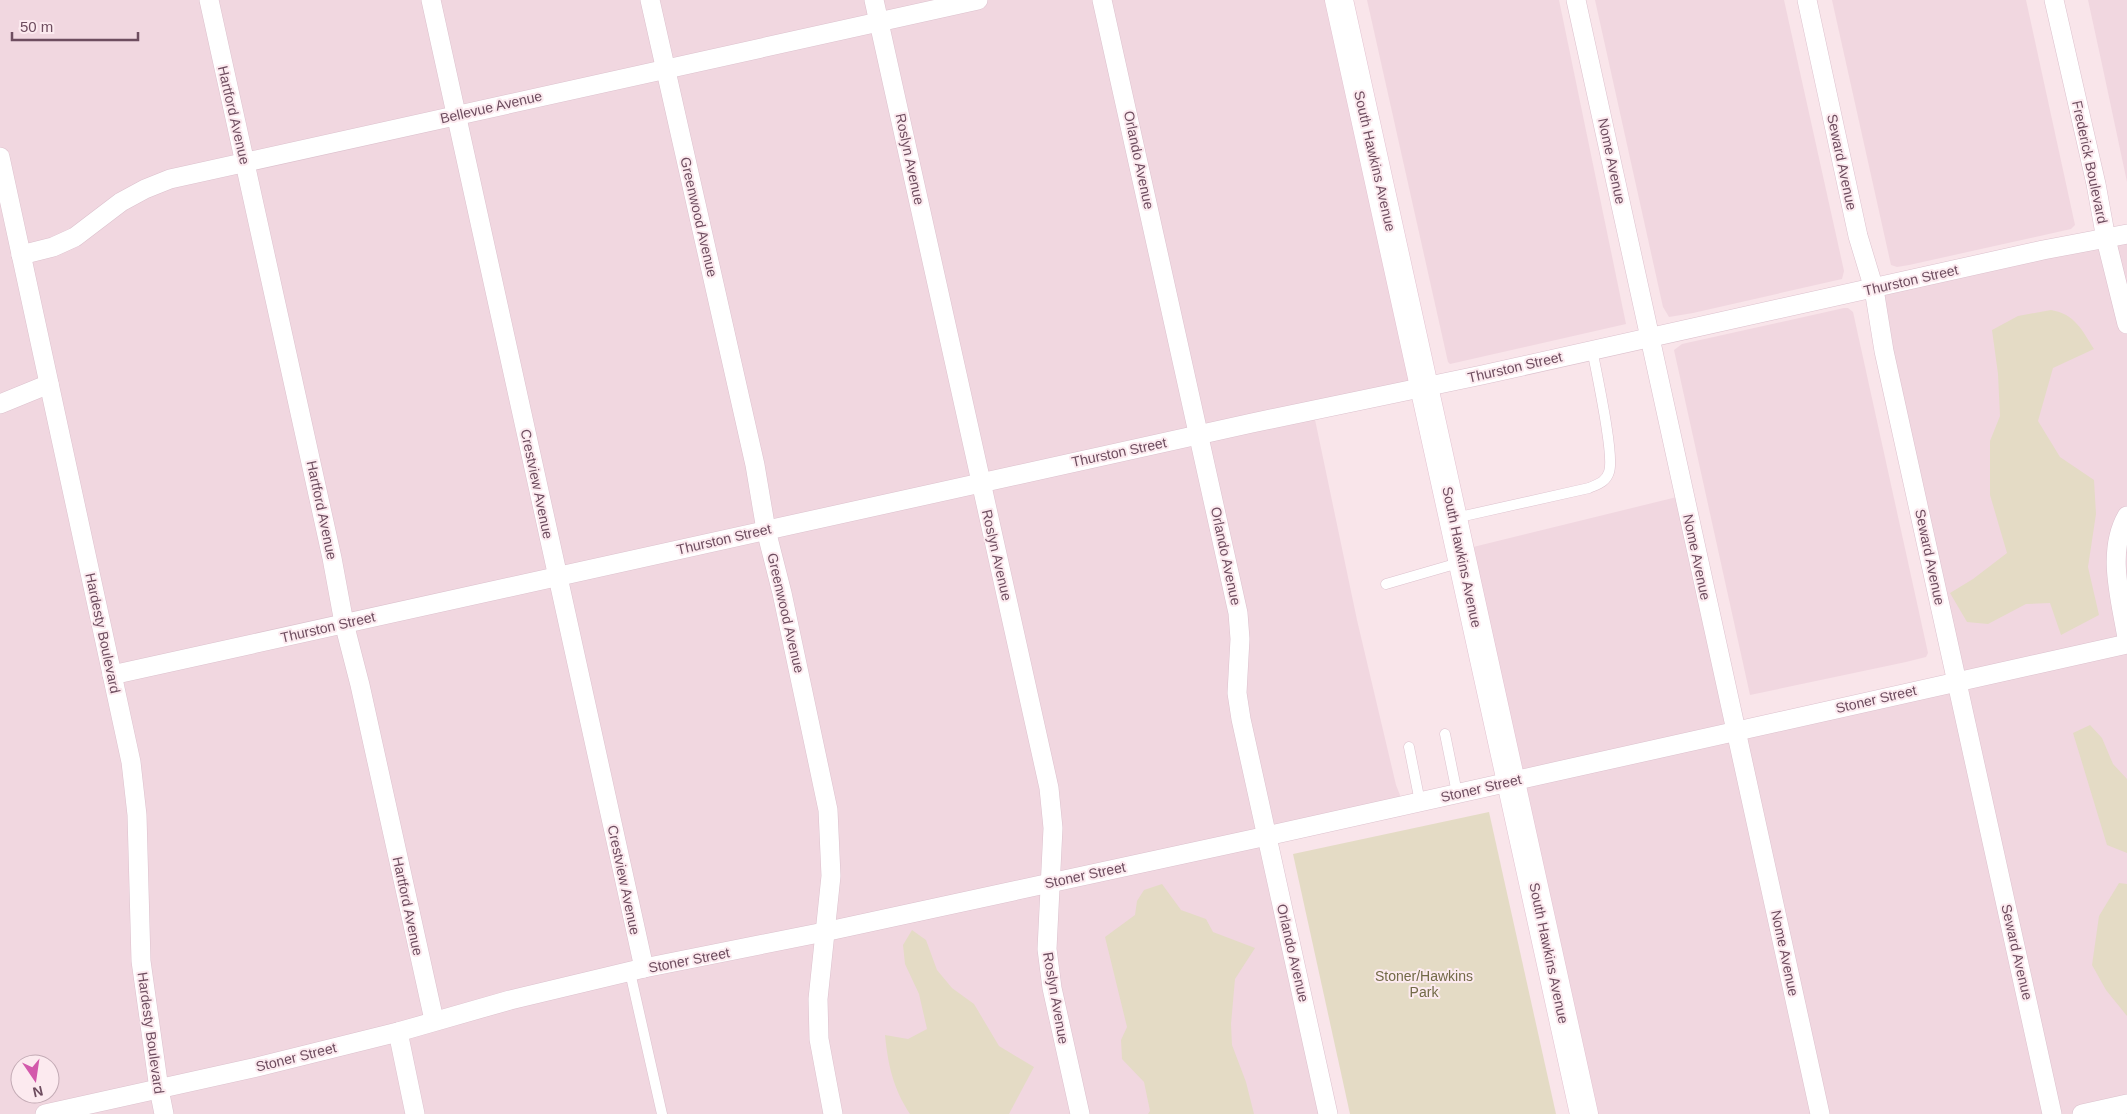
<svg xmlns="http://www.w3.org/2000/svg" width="2127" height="1114" font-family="Arial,sans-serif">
  <rect width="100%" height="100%" fill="#f9e5ea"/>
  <g fill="#f1d7e0" fill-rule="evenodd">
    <path d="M 0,0 L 1339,0 L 1425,387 L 1313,410 L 1357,620 L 1396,785 L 1404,805 L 1267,836 L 1328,1114 L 0,1114 ZM 20,1064 L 50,1064 L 50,1094 L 20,1094 Z"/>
    <polygon points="1367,0 1559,0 1626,324 1450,364 1448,362"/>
    <polygon points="1595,0 1784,0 1844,271 1842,279 1693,313 1669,317 1663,307"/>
    <polygon points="1832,0 2026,0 2075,225 2071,229 1909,265 1897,267 1891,265"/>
    <polygon points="2088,0 2127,0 2127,182 2103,69"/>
    <polygon points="2127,234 2127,1114 1584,1114 1461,550 1685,495 1735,730 1956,681 1874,289"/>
    <polygon points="1844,308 1848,308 1853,312 1928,653 1926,657 1906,662 1750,695 1674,350 1682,344"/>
  </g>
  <g fill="#e4dbc5">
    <path d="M 2051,310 C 2075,314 2082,330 2094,349 L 2053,368 L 2038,421 L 2060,457 L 2094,480 L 2096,514 L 2088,567 L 2099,615 L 2061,635 L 2050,603 L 2026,604 L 1988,624 L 1967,622 L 1950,593 L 1973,579 L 2007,553 L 1990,495 L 1990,441 L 2000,416 L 1998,374 L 1992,330 L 2018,316 Z"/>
    <polygon points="2090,725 2102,738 2113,764 2127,779 2127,853 2107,845 2073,733"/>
    <polygon points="1489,812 1556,1114 1350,1114 1293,854"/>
    <polygon points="2119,883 2127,884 2127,1016 2106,990 2092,965 2099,916"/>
    <polygon points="1162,884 1181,910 1206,919 1213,932 1255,948 1235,979 1231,1024 1232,1045 1246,1082 1254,1114 1148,1114 1150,1111 1144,1082 1122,1059 1121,1040 1127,1027 1105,937 1135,915 1137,901 1144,890"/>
    <path d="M 912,930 L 926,940 L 937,970 L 952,988 L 974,1004 L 999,1046 L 1034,1067 L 1009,1114 L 910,1114 C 893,1088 888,1065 885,1035 L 908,1039 L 927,1029 L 919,994 L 905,964 L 903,945 Z"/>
  </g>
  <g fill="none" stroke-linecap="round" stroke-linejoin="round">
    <defs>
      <g id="lane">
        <path d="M 1455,518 L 1589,488 C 1598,484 1606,482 1609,472 C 1615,456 1596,371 1592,349"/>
        <polyline points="1386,584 1462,562"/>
        <polyline points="1445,734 1457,793"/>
        <polyline points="1409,747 1420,802"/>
        <polyline points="630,972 662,1114"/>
      </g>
      <g id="street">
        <polyline points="209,0 332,558 344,623 360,685 434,1020"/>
        <polyline points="431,0 644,968"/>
        <polyline points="650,0 755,465 766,530 782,593 828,810 831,876 818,999 819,1039 833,1114"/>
        <polyline points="874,0 1049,788 1053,828 1047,949 1052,988 1080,1114"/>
        <polyline points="1102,0 1238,613 1240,639 1237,693 1241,719 1328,1114"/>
        <polyline points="1576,0 1820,1114"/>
        <polyline points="1807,0 1858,236 1874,289 1884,351 2052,1114"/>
        <polyline points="2054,0 2096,184 2106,239 2127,324"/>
        <polyline points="0,157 131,762 137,815 141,961 159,1089 164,1114"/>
        <polyline points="21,255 53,247 75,237 121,202 145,189 170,179 978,0"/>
        <polyline points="0,404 49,384"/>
        <path d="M 2127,516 C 2106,552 2121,600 2127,638"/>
        <polyline points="112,675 1252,423 1482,375 2043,250 2127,234"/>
        <polyline points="398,1032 415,1114"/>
        <polyline points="45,1114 257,1067 398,1032 510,1000 644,968 824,932 1267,836 2127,644"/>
        <polyline points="2082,1114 2127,1104"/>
      </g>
      <polyline id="secondary" points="1339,0 1584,1114"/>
    </defs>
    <use href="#lane" stroke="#dcc1cd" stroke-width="11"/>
    <use href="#street" stroke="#dcc1cd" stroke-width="20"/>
    <use href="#secondary" stroke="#e2c2d0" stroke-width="29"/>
    <use href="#lane" stroke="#fff" stroke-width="10"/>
    <use href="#street" stroke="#fff" stroke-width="19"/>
    <use href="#secondary" stroke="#fff" stroke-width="28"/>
  </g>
  <g text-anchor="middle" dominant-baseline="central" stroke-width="4" stroke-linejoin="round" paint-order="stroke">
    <g font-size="14" fill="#6e4d5f" stroke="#fceaef">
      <text transform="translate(491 107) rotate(-13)">Bellevue Avenue</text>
      <text transform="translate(234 115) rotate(77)">Hartford Avenue</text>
      <text transform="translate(910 159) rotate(78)">Roslyn Avenue</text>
      <text transform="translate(1139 160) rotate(78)">Orlando Avenue</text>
      <text transform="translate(1375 161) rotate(77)">South Hawkins Avenue</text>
      <text transform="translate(1612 161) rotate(78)">Nome Avenue</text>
      <text transform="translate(1842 162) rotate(78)">Seward Avenue</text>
      <text transform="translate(2090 162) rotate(78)">Frederick Boulevard</text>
      <text transform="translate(699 217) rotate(77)">Greenwood Avenue</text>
      <text transform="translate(1911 280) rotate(-13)">Thurston Street</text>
      <text transform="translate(1515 367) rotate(-13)">Thurston Street</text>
      <text transform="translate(1119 452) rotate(-12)">Thurston Street</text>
      <text transform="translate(537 484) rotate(78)">Crestview Avenue</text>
      <text transform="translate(322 510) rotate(78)">Hartford Avenue</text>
      <text transform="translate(724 539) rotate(-13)">Thurston Street</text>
      <text transform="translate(997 555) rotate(77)">Roslyn Avenue</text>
      <text transform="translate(1226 556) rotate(78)">Orlando Avenue</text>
      <text transform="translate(1462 557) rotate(78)">South Hawkins Avenue</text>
      <text transform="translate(1697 557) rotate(78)">Nome Avenue</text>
      <text transform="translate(1930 557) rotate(78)">Seward Avenue</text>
      <text transform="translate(786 613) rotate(77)">Greenwood Avenue</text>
      <text transform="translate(328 627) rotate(-13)">Thurston Street</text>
      <text transform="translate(103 633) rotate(78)">Hardesty Boulevard</text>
      <text transform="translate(1876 699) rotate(-13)">Stoner Street</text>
      <text transform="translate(1481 788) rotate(-13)">Stoner Street</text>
      <text transform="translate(1085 875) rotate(-12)">Stoner Street</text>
      <text transform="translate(624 880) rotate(78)">Crestview Avenue</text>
      <text transform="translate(408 906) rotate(78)">Hartford Avenue</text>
      <text transform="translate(2017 952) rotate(77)">Seward Avenue</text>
      <text transform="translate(1293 953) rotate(77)">Orlando Avenue</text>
      <text transform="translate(1549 953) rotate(78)">South Hawkins Avenue</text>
      <text transform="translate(1785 953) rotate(78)">Nome Avenue</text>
      <text transform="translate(689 960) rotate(-11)">Stoner Street</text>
      <text transform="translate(1056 998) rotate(80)">Roslyn Avenue</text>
      <text transform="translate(151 1033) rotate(82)">Hardesty Boulevard</text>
      <text transform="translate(296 1057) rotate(-14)">Stoner Street</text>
    </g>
    <g font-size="14" fill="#726a47" stroke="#fceaef">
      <text x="1424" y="976">Stoner/Hawkins<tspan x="1424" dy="16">Park</tspan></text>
    </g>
  </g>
  <g transform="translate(35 1079) rotate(167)"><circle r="24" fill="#fceaef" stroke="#c3abb5"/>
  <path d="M0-4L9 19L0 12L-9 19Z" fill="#d359ab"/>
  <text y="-8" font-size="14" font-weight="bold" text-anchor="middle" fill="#6e4d5f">N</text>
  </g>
  <path d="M12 32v8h126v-8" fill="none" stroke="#6e4d5f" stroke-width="2.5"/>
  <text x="20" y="32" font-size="15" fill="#6e4d5f" stroke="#fceaef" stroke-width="4" paint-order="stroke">50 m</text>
</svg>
